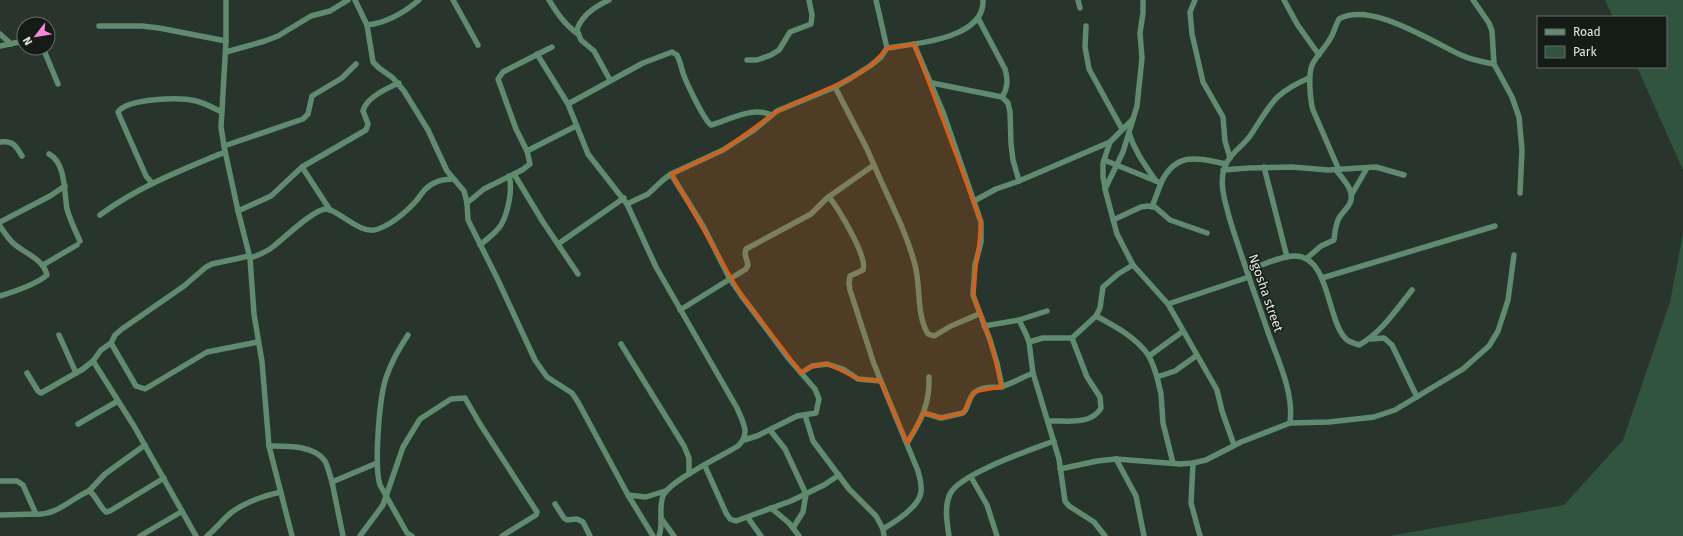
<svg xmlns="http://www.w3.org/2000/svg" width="1683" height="536" font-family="'Fira Sans',sans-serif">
  <rect width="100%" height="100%" fill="#28352c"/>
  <g fill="#31543e">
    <polygon points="1605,0 1683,0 1683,170 1637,67 1666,67 1666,17 1613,17"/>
    <polygon points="1683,234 1683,536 1389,536 1564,505 1623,440 1670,302"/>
  </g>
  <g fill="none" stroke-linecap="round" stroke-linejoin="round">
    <g stroke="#5f8b6e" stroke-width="5.5">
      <polyline points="226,0 226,41 221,127 224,146 238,211 250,258 254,314 262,362 269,446 292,536"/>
      <polyline points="355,0 367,25 373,62 379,68 393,78 404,91 428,130 447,171 464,191 467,203 468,220 497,278 535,360 547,377 572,393 578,402 628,495 653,536"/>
      <polyline points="453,0 478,45"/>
      <path d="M 549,0 C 557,13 565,25 578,34"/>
      <path d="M 609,0 C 596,6 581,16 577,30 L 581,40 L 594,51 L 610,80"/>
      <polyline points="1078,0 1080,8"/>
      <polyline points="1195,0 1190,12 1192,34 1203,82 1223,117 1225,141 1230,158"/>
      <polyline points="1284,0 1297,24 1319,55"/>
      <polyline points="1473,0 1489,23 1492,31 1494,64 1512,97 1519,117 1522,150 1520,193"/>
      <path d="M 978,18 L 1005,69 C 1008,80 1008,88 1002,97"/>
      <path d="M 367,25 C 386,23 405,12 419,0"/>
      <polyline points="99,26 142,26 159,28 226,41"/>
      <polyline points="1086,26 1085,47 1089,69 1122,129"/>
      <polyline points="0,34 11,44"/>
      <polyline points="914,44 943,112 981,222 981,242 975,265 973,295 990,340 997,363 1002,387"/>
      <polyline points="0,46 24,41"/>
      <polyline points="43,48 58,84"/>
      <path d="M 887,48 C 914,44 985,39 983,0"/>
      <polyline points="226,52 265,41 278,36 311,16 330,11 348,0"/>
      <path d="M 537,54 L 568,104 L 588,154 L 627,204 L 656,267 L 737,408 C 743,422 751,434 738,446 C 722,456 669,481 663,496 C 658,509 664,523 659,536"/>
      <polyline points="747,60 757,60 771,55 779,50 790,32 811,24 812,15 809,0"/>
      <polyline points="932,83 1002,97 1008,103 1010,112 1011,144 1013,160 1019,181"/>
      <path d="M 568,104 L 643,63 L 672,52 L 677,55 C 680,61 681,66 683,73 C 686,82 704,120 711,125 C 729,120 753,106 771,115"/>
      <polyline points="1133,119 1110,142 1103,163 1103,176 1106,193 1117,234 1133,265 1168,304 1217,390 1222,411 1234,445"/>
      <path d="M 1129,133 C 1135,152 1145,165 1156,181"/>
      <path d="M 0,142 C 13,140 16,146 22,156"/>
      <polyline points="224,146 303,119 308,114 312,96 342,78 356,64"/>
      <polyline points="527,151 576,126"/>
      <path d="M 49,154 C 66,163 64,192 67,209 C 70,220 75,230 80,241"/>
      <polyline points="1104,160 1161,183"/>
      <path d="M 874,165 C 888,198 906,230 915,265 C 921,287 916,314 928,334 L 934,336 L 951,326 L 979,314"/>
      <polyline points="302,167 330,210"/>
      <polyline points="1264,167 1287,257"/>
      <polyline points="1223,170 1249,168 1292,167 1328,170 1376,167 1404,175"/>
      <path d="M 1339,170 L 1313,110 C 1310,99 1308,75 1312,65 C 1317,55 1325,48 1330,39 C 1334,33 1335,26 1339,19 C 1371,1 1432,42 1461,55 C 1471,60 1483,62 1494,64"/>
      <polyline points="514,174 543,222 578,274"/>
      <polyline points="671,174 703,226 730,279 741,295 789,359 815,389 819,399 816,413 797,416 757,436 744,440"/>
      <path d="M 152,183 L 146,176 L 120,117 L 118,112 C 128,98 180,97 196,101 C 205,103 213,108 222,112"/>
      <polyline points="1105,189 1123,152 1137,106 1142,58 1140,33 1143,13 1143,0"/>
      <polyline points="1352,194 1367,168"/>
      <path d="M 829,197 C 838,208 868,257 863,270 L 850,276 L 849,283 L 850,290 L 874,364 L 918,471 C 920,478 922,485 921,492 C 919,507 895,522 883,529"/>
      <polyline points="974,201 996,189 1019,181 1110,142"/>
      <polyline points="467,203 484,189 522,170 530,164 527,151 516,129 498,79 503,72 552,47"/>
      <polyline points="627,204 648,194 663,180 671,174 723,150 754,130 777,111 835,87 851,78 870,66 881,57 887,48 876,0"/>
      <path d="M 1152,207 C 1155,199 1158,191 1161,183 C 1176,151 1198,158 1226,164"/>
      <path d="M 238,211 L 271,196 L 302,167 L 366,130 L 368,124 L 363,111 C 366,98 387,88 399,83"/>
      <path d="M 100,215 C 138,187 181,170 225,152"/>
      <polyline points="1113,220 1141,207 1148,206 1155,207 1170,220 1207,233"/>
      <polyline points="0,222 50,196 65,186"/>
      <path d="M 0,226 C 4,232 7,237 12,242 C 23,253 43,258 47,275 C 37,284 13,292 0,296"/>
      <polyline points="558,244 624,198"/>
      <path d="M 480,245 C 487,239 496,233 501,225 C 508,213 513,189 509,176"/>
      <path d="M 250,258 C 259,255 267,252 274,246 C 284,238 314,209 326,209 C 338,209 360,236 378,229 C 392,224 407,211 417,200 C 422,193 426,187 434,183 C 440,180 447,179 454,179"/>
      <path d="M 1307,258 L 1321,246 L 1334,240 C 1335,232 1335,226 1339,218 C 1342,213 1347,209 1350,203 C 1356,191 1342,178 1336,170"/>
      <polyline points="43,265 77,245"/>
      <path d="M 1247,271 C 1260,266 1282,255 1296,256 C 1329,257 1327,318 1345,338 C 1348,342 1354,343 1359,345 C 1381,333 1396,310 1412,290"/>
      <polyline points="1322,278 1495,226"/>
      <polyline points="1168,304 1249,277"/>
      <polyline points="680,310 746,269 748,265 745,254 746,249 811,214 827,198 874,165 867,149 835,87"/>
      <path d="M 1096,316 C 1115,326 1137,338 1149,356 C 1152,362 1155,370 1157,377"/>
      <polyline points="1019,320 1026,334 1029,342 1033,373 1059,459 1065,501 1069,506 1094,522 1105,536"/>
      <polyline points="984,326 1019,320 1047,311"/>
      <polyline points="59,335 76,373"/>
      <path d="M 408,335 C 400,347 392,361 387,375 C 379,395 374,467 380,485 L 407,533 L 412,536"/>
      <polyline points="1371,339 1384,338 1392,345 1417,397"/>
      <polyline points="1029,342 1043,338 1072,338 1096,316 1100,308 1103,287 1118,274 1133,265"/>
      <polyline points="111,343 136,386 145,389 207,352 258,342"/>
      <polyline points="621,344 684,446 689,458 689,474"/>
      <polyline points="1149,356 1182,332"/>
      <polyline points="93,361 134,426 196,536"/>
      <polyline points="27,373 38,391 41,393 83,369 93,361 101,350 111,343 115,335 122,329 184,286 206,267 212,264 249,256"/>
      <polyline points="801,373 812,366 827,364 843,369 858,379 880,381"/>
      <path d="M 924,413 L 941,418 L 963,413 C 969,408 968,397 975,392 C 982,386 992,388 1000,387 C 1009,385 1023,377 1033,373"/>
      <polyline points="805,415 813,441 849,489 876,516 883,529 884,536"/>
      <path d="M 1048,421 C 1065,420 1091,426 1101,408 L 1100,397 L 1087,377 L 1072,338"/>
      <path d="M 1290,423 C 1294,394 1279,362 1269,335 C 1256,297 1242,259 1230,220 C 1226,205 1219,185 1224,169 C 1228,155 1242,147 1250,136 C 1271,105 1272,94 1309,78"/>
      <polyline points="78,424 118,401"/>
      <polyline points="770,430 785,449 806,494 803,512 793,528"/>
      <path d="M 907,443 C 921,421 930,404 929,377"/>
      <path d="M 269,446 C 286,446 314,445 325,461 C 328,467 330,476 332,482 L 377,463"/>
      <polyline points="1116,459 1136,496 1144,536"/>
      <polyline points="1173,463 1163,423 1161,394 1157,377 1175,371 1196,356"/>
      <polyline points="1193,463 1191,503 1200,536"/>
      <polyline points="705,466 726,513 730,519 736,521 791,501 824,485 839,475"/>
      <polyline points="1060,469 1097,461 1116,459 1180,464 1193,463 1206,460 1241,442 1290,423 1329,422 1374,417 1395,410 1463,369 1489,346 1498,331 1508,300 1514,255"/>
      <polyline points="971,477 987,505 997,536"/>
      <path d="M 0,481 L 17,481 L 23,485 L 36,514 C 56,516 72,498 89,491 C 96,495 99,506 106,512 L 110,511 L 164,478"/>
      <polyline points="332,482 343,536"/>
      <polyline points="89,491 105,474 145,445"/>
      <polyline points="628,495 646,497 665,491"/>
      <polyline points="555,504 564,518 567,520 577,519 583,522 590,536"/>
      <polyline points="771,508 789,523 799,536"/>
      <polyline points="0,515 36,514"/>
      <polyline points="661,518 674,536"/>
      <polyline points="748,518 761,536"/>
      <polyline points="140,536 181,512"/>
      <path d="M 207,536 C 216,529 223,519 232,512 C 247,501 263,496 281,492"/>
      <polyline points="360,536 383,505 403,447 420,419 451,399 465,398 480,424 537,512 536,515 502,536"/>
      <path d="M 949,536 C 947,522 944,507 950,494 C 959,474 1033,449 1054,441"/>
    </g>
  </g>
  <path fill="#e8590c" fill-opacity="0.2" stroke="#e8590c" stroke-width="3" stroke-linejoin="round" d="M 914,44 L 981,222 L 973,295 L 990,340 L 1002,387 L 974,392 L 963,413 L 941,418 L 924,413 L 907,443 L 880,381 L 858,379 L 827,364 L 812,366 L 801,373 L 741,295 L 671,174 L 723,150 L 777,111 L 851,78 L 870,66 L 887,48 Z"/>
  <g text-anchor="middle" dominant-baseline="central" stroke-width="3" stroke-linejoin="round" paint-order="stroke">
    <g font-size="13" fill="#e0e9e3" stroke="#151b17">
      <text transform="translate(1266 293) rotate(71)">Ngosha street</text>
    </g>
  </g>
  <rect x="1537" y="16" width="130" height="52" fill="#151b17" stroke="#666d69"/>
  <rect x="1545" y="29" width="20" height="6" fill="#5f8b6e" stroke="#666d69"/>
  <text x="1573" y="36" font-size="12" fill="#e0e9e3">Road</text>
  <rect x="1545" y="46" width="20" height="12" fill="#31543e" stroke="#666d69"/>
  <text x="1573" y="56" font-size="12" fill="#e0e9e3">Park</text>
  <g transform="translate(36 36) rotate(239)"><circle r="19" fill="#151b17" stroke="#666d69"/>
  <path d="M0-3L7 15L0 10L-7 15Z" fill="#fe86e0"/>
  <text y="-6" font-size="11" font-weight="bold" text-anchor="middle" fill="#e0e9e3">N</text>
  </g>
</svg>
